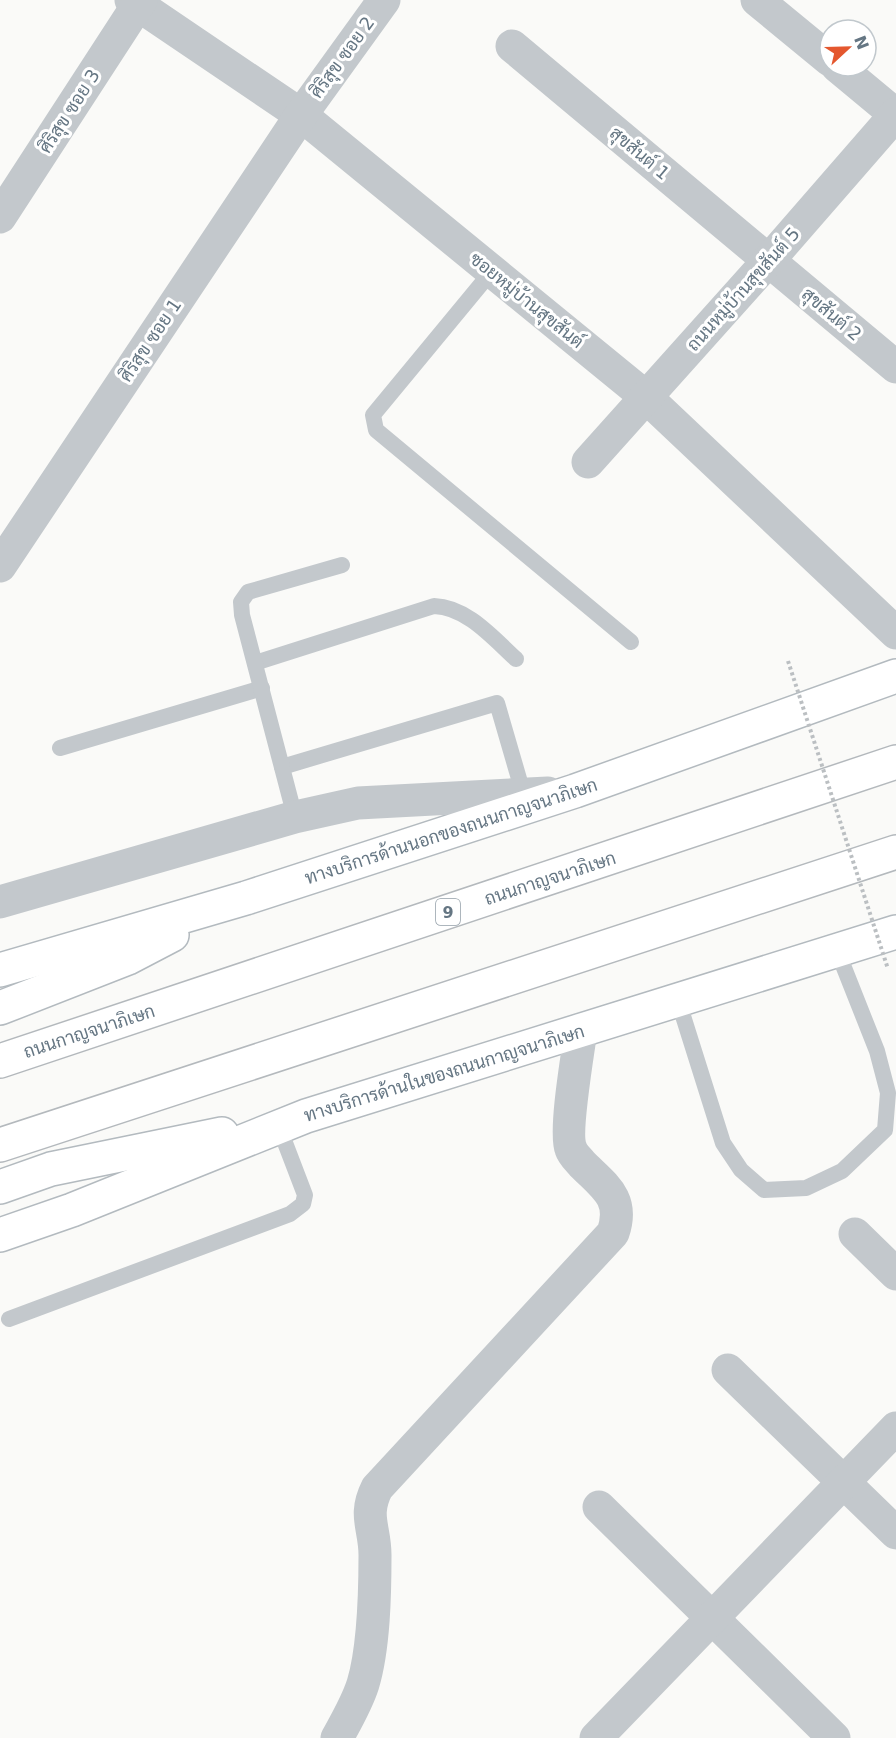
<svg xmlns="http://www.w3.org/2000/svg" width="896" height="1738" font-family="'DejaVu Sans',Sarabun,sans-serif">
  <rect width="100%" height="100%" fill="#fafaf8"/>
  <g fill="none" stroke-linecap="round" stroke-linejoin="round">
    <defs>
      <g id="secondary">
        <polyline points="0,970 246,898 575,791 896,676"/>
        <polyline points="0,1008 128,958 172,935"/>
        <polyline points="0,1187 51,1169 222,1134"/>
        <polyline points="0,1235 72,1210 306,1116 896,932"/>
      </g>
      <g id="highway">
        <polyline points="0,1061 896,762"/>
        <polyline points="0,1145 896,852"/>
      </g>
    </defs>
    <use href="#secondary" stroke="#b3babf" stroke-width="36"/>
    <use href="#highway" stroke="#b4b9bd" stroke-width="36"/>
    <g stroke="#c3c8cc" stroke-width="16">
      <polyline points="492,271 373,415 376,430 631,642"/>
      <path d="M 255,663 L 434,606 C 467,607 493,638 516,659"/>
      <polyline points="60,748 262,688"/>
      <polyline points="282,767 497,703 524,796"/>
      <polyline points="295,817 242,615 241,602 248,592 342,565"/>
      <polyline points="678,1000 723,1143 741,1170 764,1190 806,1188 842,1171 885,1130 888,1093 877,1051 837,950"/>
      <polyline points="9,1319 290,1214 303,1204 305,1195 279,1127"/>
    </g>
    <g stroke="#c3c8cc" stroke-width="33">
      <polyline points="131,0 301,115 646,397 896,633"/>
      <polyline points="757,0 830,60"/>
      <polyline points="512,46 896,367"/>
      <polyline points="837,66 896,115"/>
      <polyline points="0,217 141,0"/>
      <polyline points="588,462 769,260 896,114"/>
      <polyline points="0,566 301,115 384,0"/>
      <polyline points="0,902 295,817 358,803 548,793"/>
      <polyline points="855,1234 896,1274"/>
      <polyline points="728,1370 896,1533"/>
      <polyline points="599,1507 834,1738"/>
      <path d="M 337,1738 C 347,1720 357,1703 363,1684 C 374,1647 375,1594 375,1555 C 375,1527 363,1516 377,1488 L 613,1233 C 625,1198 604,1186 582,1164 C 578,1159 573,1155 571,1149 C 564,1133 578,1052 581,1030"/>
      <polyline points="596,1738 896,1428"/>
    </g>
    <use href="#secondary" stroke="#fff" stroke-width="33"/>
    <use href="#highway" stroke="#fff" stroke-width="33"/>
    <polyline stroke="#bbbfc2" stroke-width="4" stroke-dasharray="3 3" stroke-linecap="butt" points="788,661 888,969"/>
  </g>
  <g text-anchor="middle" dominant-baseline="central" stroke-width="6" stroke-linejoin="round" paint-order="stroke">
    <rect fill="#fff" stroke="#939fa8" stroke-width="1.5" x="436" y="899" width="24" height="26" rx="4.5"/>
    <g font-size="16" font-weight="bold" fill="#657683">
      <text x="448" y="912">9</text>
    </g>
    <g font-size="18" fill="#657683" stroke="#fff">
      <text transform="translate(342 57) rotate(-54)">ศิริสุข ซอย 2</text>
      <text transform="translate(69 111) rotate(-57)">ศิริสุข ซอย 3</text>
      <text transform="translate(640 153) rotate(40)">สุขสันต์ 1</text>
      <text transform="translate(743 289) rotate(-48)">ถนนหมู่บ้านสุขสันต์ 5</text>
      <text transform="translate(527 300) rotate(39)">ซอยหมู่บ้านสุขสันต์</text>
      <text transform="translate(832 314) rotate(40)">สุขสันต์ 2</text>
      <text transform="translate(150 340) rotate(-56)">ศิริสุข ซอย 1</text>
      <text transform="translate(451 831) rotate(-18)">ทางบริการด้านนอกของถนนกาญจนาภิเษก</text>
      <text transform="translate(550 878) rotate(-18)">ถนนกาญจนาภิเษก</text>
      <text transform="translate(89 1031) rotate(-18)">ถนนกาญจนาภิเษก</text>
      <text transform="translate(444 1073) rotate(-17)">ทางบริการด้านในของถนนกาญจนาภิเษก</text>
    </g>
  </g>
  <g transform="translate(848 48) rotate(68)"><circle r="28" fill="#ffffff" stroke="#c1c8cd" stroke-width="1.5"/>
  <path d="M0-4.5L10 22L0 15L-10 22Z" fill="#e4572e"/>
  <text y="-9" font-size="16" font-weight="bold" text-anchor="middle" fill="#657683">N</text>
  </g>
</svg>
